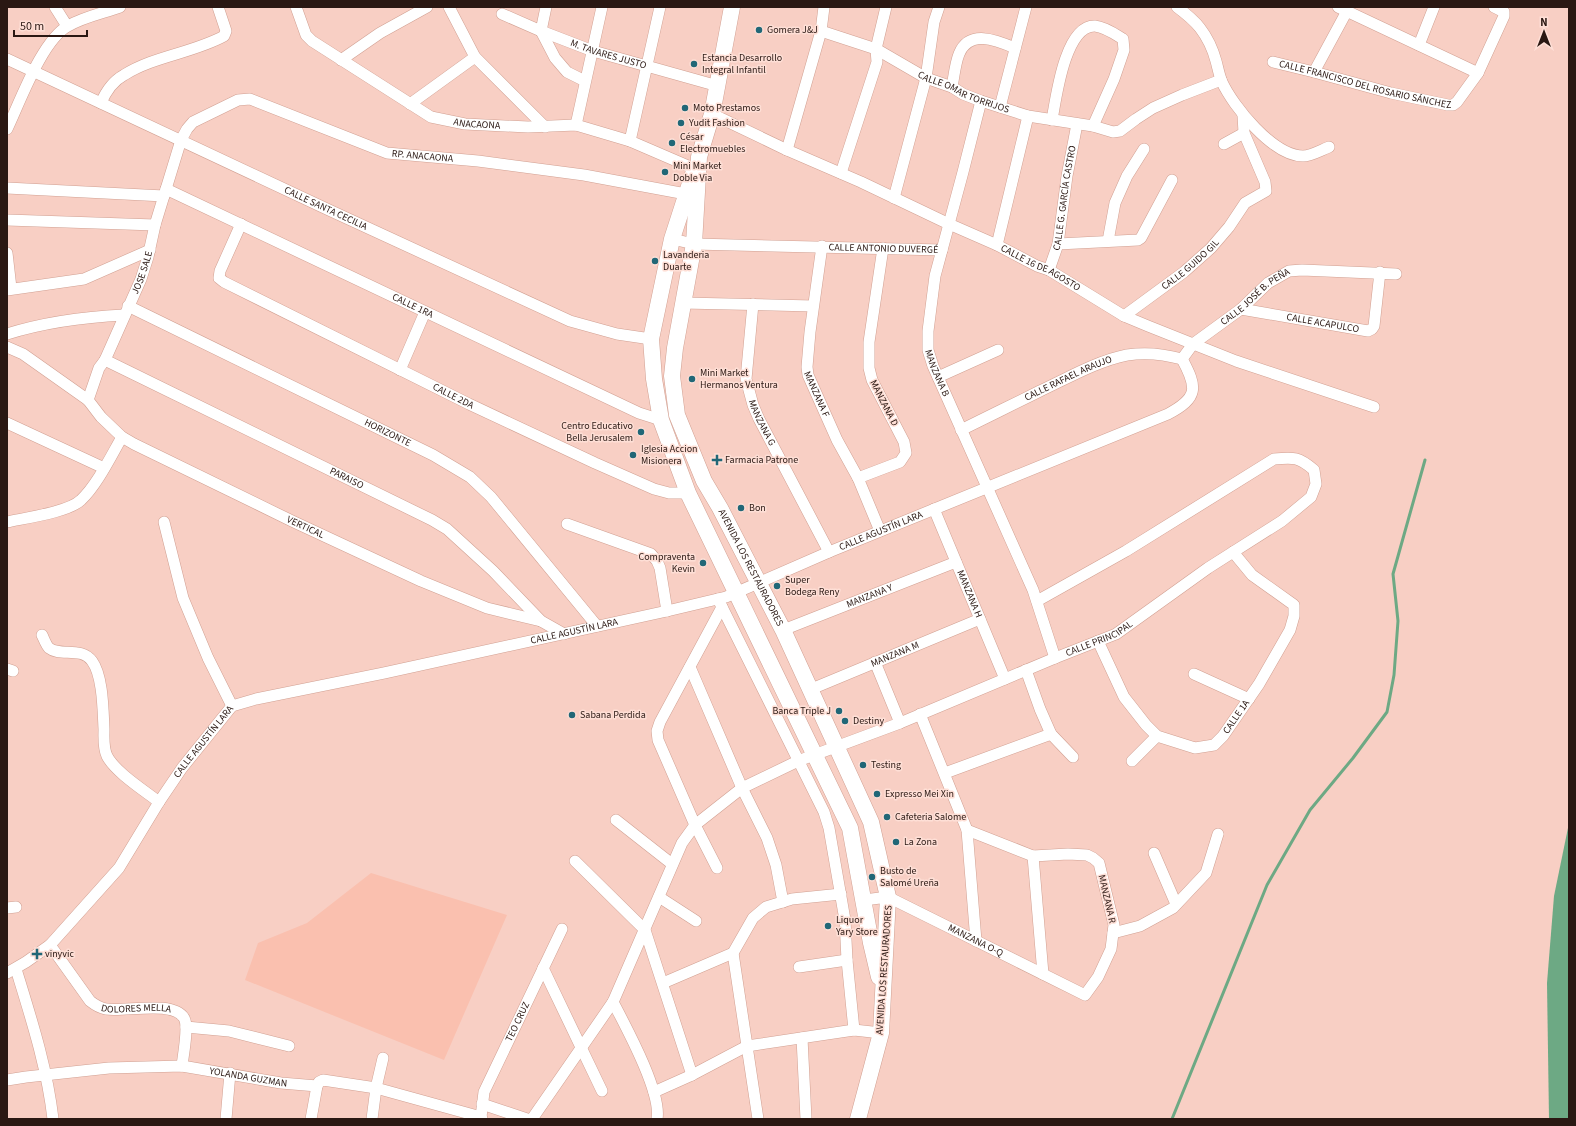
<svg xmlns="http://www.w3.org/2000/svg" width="1576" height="1126" font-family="'Source Sans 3',sans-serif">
  <rect width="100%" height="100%" fill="#f8cfc4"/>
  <polygon fill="#fac0af" points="371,873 507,915 444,1060 245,980 258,943 307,923"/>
  <polygon fill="#6da984" points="1569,823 1569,1119 1549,1119 1547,983 1554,896"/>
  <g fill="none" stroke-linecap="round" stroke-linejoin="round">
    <polyline stroke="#6da984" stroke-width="3" points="1172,1119 1267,885 1310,810 1353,758 1387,712 1394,675 1398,621 1393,574 1425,460"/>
    <defs>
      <g id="street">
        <polyline points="55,7 67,26"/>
        <path id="s1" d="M 296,7 L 306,35 L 312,41 L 431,117 L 465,124 L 528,127 L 576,125 L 630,141 L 695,169"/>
        <polyline points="449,7 475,57 545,127"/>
        <polyline points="546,7 541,31 555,58 567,72 585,81"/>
        <path d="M 1177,7 C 1185,13 1194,20 1200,28 C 1207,37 1213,50 1216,61 C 1218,68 1219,75 1222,82 C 1233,106 1273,156 1303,156 C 1311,156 1321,150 1329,147"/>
        <polyline points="1338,7 1478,73"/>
        <path id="s2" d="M 502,14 L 541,31 L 593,51 L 718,86"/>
        <path id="s3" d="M 821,31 L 876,49 L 926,78 L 952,87 L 963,94 L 981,101 L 1028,116 L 1093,126 L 1113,132 L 1120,131 L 1136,119 L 1153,108 L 1182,95 L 1221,80"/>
        <polyline points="1419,45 1434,7"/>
        <path id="s4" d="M 7,59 L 329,210 L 570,321 L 617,334 L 651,339"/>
        <polyline points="341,60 380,33 427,7"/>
        <path id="s5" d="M 1273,62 L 1314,72 L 1391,93 L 1448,105 L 1453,105 L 1457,102 L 1478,73 L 1504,16 L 1504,12 L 1494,7"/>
        <polyline points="1314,72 1347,11"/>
        <path d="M 952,87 C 954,77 955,64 959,54 C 969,29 996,40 1015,48"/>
        <path d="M 101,103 C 106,91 113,81 124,75 C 154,56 193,53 224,36 L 226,31 L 218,7"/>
        <polyline points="410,104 475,57"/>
        <polyline points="1000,107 1026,7"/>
        <path id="s6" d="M 712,114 L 787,150 L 861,182 L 949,224 L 997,245 L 1037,266 L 1049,270 L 1124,316 L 1148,326 L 1236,361 L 1374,407"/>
        <path d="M 1052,120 C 1056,98 1065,25 1095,26 C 1105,27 1115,34 1123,39 L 1124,50 L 1114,79 L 1093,126"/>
        <polyline points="576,125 602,7"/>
        <path d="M 7,129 C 20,102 42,40 68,26 C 83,17 103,13 120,7"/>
        <polyline points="630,141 660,7"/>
        <polyline points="1224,144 1244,133"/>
        <polyline points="787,150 821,31 824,7"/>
        <polyline points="841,173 877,62 876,49 886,7"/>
        <polyline points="7,188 164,196"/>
        <path id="s7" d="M 166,189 L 639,413 L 661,420"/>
        <polyline points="894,198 926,78 934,22 939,7"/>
        <polyline points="7,220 155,225"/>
        <path id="s8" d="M 241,224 L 220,271 L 219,278 L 224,282 L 469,404 L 595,463 L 654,489 L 669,493 L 688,493"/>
        <path id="s9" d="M 672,239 L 694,244 L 942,250 L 963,172 L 981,101"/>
        <polyline points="1108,241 1115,203 1127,176 1144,149"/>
        <polyline points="1058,244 1138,240 1141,238 1172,180"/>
        <polyline points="997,245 1028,116"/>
        <path id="s10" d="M 822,246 L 810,332 L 807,367 L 808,375 L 837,440 L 858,478 L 880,531"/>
        <path id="s11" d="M 942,250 L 935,276 L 928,331 L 928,350 L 933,366 L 1033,590 L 1055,658"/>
        <polyline points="7,253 11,288"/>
        <path id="s12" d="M 1049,270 L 1058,244 L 1067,176 L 1077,124"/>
        <polyline points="7,290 84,279 150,250"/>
        <polyline points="683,303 813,306"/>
        <path id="s13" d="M 753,304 L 746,379 L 753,405 L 759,419 L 829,552"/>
        <path id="s14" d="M 128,306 L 433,455 L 470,477 L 491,497 L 597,626"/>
        <path id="s15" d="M 1241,309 L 1368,331 L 1372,329 L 1374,326 L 1380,272"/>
        <path id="s16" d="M 1124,316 L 1184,272 L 1211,248 L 1229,227 L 1245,203 L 1266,191 L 1265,182 L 1244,133 L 1243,115"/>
        <path d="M 7,334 C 45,322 84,317 124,315"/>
        <path id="s17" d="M 7,347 L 23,354 L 88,400 L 101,417 L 122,437 L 134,444 L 292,521 L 421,581 L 487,608 L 541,621"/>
        <path id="s18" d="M 1182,359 L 1193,344 L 1241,309 L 1268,283 L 1289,271 L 1302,270 L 1396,274"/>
        <path id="s19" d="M 105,360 L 432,520 L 447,529 L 493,571 L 541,621 L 564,634"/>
        <polyline points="400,370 425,312"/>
        <polyline points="938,377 998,350"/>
        <path id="s20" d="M 88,400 L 99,368 L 105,360 L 141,279 L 148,257 L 155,225 L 181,140 L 187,129 L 193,122 L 238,100 L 250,99 L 387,153 L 478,161 L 584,175 L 686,194"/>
        <polyline points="7,423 104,468"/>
        <path id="s21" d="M 961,430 C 987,417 1014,404 1040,391 C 1068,378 1097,361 1127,355 C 1146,352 1164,354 1182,359"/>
        <polyline points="858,478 900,462 906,453 904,442 872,380 869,368 869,342 883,248"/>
        <path id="s22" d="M 934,509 L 1005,679"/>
        <path d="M 7,522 C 25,518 69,512 81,500 C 97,485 111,456 122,437"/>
        <polyline points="164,522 183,598 208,658 232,706"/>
        <polyline points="567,524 651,554 657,561 660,568 667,611"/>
        <polyline points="718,599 824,812 829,828 845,920 847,960 854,1030"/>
        <path id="s23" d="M 783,630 L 956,562"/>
        <path d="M 42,635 C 44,639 46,645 49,648 C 60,657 81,646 92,661 C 103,676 103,710 104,729 C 104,738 103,748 107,756 C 115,772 145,791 159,802"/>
        <path id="s24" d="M 1098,641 L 1124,697 L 1146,725 L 1157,736 L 1195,748 L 1214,745 L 1223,736 L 1259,684 L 1290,630 L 1294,616 L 1294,605 L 1252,575 L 1233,552"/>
        <polyline points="875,662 900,723"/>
        <polyline points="690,667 742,788 767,838 776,865 783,902"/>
        <polyline points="7,669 13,671"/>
        <polyline points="1026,670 1040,709 1051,734 1073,757"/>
        <polyline points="1194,674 1249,699"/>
        <path id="s25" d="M 809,690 L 980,619"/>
        <polyline points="920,714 967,830 976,941"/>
        <polyline points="1132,761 1157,736"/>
        <polyline points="945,773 1051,734"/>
        <polyline points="616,820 672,864"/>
        <polyline points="1154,853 1176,904"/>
        <polyline points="1033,856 1043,974"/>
        <polyline points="575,861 645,930 692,1075"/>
        <polyline points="717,868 695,825 658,740 657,731 660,722 722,607"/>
        <polyline points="659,897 696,921"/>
        <path id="s26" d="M 864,900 L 888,897 L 1085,995 L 1098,977 L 1111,949 L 1114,925 L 1099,863 L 1093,858 L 1087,855 L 1068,854 L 1033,856 L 967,830"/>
        <polyline points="7,908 16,907"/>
        <polyline points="1113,933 1140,926 1173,908 1206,873 1218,834"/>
        <path id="s27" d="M 50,945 L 90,1001 C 95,1005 100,1008 106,1009 C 125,1012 173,1000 184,1018 C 189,1026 183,1056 182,1066"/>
        <polyline points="733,953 758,1119"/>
        <polyline points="799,967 847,960"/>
        <polyline points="543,968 602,1091"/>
        <path d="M 16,969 C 31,1018 47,1067 53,1119"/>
        <path id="s28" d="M 7,973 L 26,962 L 50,945 L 119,868 L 159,802 L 182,768 L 232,706 L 256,699 L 384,673 L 667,611 L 726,597 L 829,552 L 1168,414 C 1198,398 1198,388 1182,359"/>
        <polyline points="663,983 733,953 753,918 766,907 792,899 841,894"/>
        <path d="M 613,1002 C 626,1027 662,1093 657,1119"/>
        <polyline points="186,1027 229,1031 289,1046"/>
        <polyline points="802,1038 806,1119"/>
        <path id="s29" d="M 7,1080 L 26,1077 L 109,1068 L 182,1066 L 281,1083 L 317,1086"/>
        <polyline points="654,1092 692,1075 747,1046 854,1030 881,1033"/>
        <polyline points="482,1104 527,1119"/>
        <path id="s30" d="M 481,1117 L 484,1092 L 562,929"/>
        <polyline points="226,1119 230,1073"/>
        <polyline points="311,1119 317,1086 319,1082 323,1080 376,1088 481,1117 482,1119"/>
        <polyline points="372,1119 376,1088 383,1058"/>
        <path id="s31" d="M 532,1119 L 613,1002 L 682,843 L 695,825 L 742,788 L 798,761 L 900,723 L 1055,658 L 1116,634 L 1208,568 L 1282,521 L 1311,497 L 1316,484 L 1314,470 C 1299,457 1294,457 1274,459 L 1126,551 L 1037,601"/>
      </g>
      <g id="secondary">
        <path id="s32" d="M 732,7 L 712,114 L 699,157 L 694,244 L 675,348 L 672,376 L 677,415 L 704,481 L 720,508 L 783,630 L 871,822 L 888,897 L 881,1033 L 858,1119"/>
        <polyline points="693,174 672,239 651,339 654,379 661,420 688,493 850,828 871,943 879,977"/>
      </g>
    </defs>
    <use href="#street" stroke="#d1a092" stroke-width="12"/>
    <use href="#secondary" stroke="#d1a092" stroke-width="17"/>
    <use href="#street" stroke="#fff" stroke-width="11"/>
    <use href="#secondary" stroke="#fff" stroke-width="16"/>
  </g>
  <g fill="#216777" stroke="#fedfd6" stroke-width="1.5">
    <circle cx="759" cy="30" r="4"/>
    <circle cx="694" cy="64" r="4"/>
    <circle cx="685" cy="108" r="4"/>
    <circle cx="681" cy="123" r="4"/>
    <circle cx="672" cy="143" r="4"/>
    <circle cx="665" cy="172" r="4"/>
    <circle cx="655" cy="261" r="4"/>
    <circle cx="692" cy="379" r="4"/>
    <circle cx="641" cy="432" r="4"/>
    <circle cx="633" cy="455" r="4"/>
    <path d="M715 454h4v4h4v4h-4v4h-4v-4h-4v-4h4z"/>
    <circle cx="741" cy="508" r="4"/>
    <circle cx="703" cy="563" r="4"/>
    <circle cx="777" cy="586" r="4"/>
    <circle cx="839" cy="711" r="4"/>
    <circle cx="572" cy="715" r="4"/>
    <circle cx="845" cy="721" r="4"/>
    <circle cx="863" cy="765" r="4"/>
    <circle cx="877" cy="794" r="4"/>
    <circle cx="887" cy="817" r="4"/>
    <circle cx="896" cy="842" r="4"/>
    <circle cx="872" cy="877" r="4"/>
    <circle cx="828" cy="926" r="4"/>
    <path d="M35 948h4v4h4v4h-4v4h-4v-4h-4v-4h4z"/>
  </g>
  <g text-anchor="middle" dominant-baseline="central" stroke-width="3" stroke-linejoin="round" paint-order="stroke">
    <g font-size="10" fill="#2a1813" stroke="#fedfd6" text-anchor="start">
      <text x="767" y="30">Gomera J&amp;J</text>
      <text x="702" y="58">Estancia Desarrollo<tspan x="702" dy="12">Integral Infantil</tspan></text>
      <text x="693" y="108">Moto Prestamos</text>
      <text x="689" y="123">Yudit Fashion</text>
      <text x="680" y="137">César<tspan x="680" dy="12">Electromuebles</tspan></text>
      <text x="673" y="166">Mini Market<tspan x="673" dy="12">Doble Via</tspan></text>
      <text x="663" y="255">Lavanderia<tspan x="663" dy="12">Duarte</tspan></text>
      <text x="700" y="373">Mini Market<tspan x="700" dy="12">Hermanos Ventura</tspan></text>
      <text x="633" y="426" text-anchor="end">Centro Educativo<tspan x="633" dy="12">Bella Jerusalem</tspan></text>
      <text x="641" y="449">Iglesia Accion<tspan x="641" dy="12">Misionera</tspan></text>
      <text x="725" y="460">Farmacia Patrone</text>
      <text x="749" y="508">Bon</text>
      <text x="695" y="557" text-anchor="end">Compraventa<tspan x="695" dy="12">Kevin</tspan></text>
      <text x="785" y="580">Super<tspan x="785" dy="12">Bodega Reny</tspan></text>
      <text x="831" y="711" text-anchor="end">Banca Triple J</text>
      <text x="580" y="715">Sabana Perdida</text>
      <text x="853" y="721">Destiny</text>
      <text x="871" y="765">Testing</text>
      <text x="885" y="794">Expresso Mei Xin</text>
      <text x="895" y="817">Cafeteria Salome</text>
      <text x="904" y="842">La Zona</text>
      <text x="880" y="871">Busto de<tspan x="880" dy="12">Salomé Ureña</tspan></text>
      <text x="836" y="920">Liquor<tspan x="836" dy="12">Yary Store</tspan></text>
      <text x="45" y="954">vinyvic</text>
    </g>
    <g font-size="10" fill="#2a1813" stroke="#fedfd6">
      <text stroke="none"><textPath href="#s2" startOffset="114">M. TAVARES JUSTO</textPath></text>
      <text stroke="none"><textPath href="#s5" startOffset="95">CALLE FRANCISCO DEL ROSARIO SÁNCHEZ</textPath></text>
      <text stroke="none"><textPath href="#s3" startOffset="156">CALLE OMAR TORRIJOS</textPath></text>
      <text stroke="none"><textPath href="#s1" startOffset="226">ANACAONA</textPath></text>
      <text stroke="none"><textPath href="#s20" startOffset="544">RP. ANACAONA</textPath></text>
      <text stroke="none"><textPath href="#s12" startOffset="74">CALLE G. GARCÍA CASTRO</textPath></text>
      <text stroke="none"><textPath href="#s4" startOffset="352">CALLE SANTA CECILIA</textPath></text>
      <text stroke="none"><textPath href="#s9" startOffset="212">CALLE ANTONIO DUVERGÉ</textPath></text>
      <text stroke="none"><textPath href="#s16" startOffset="84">CALLE GUIDO GIL</textPath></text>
      <text stroke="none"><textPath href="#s6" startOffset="363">CALLE 16 DE AGOSTO</textPath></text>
      <text stroke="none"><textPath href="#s20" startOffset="139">JOSE SALE</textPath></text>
      <text stroke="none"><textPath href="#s18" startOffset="97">CALLE JOSÉ B. PEÑA</textPath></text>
      <text stroke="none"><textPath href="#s7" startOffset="273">CALLE 1RA</textPath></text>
      <text stroke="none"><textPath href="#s15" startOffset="83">CALLE ACAPULCO</textPath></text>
      <text stroke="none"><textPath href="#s11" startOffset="126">MANZANA B</textPath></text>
      <text stroke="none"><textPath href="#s21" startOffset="119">CALLE RAFAEL ARAUJO</textPath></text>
      <text stroke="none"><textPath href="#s10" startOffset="151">MANZANA F</textPath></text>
      <text stroke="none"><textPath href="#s8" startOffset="321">CALLE 2DA</textPath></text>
      <text transform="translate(884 403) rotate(63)">MANZANA D</text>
      <text stroke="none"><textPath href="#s13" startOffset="122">MANZANA G</textPath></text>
      <text stroke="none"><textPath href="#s14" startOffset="289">HORIZONTE</textPath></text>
      <text stroke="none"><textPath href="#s19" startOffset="269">PARAISO</textPath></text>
      <text stroke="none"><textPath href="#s17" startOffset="352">VERTICAL</textPath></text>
      <text stroke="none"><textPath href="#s28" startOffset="1027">CALLE AGUSTÍN LARA</textPath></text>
      <text stroke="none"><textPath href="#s32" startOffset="584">AVENIDA LOS RESTAURADORES</textPath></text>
      <text stroke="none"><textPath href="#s22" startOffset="92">MANZANA H</textPath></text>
      <text stroke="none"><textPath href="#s23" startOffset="93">MANZANA Y</textPath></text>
      <text stroke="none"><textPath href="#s28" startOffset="703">CALLE AGUSTÍN LARA</textPath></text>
      <text stroke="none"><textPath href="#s31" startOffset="785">CALLE PRINCIPAL</textPath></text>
      <text stroke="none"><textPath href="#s25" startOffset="93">MANZANA M</textPath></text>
      <text stroke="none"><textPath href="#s24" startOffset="208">CALLE 1A</textPath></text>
      <text stroke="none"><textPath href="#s28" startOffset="307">CALLE AGUSTÍN LARA</textPath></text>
      <text transform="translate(1107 899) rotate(77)">MANZANA R</text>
      <text stroke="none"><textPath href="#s26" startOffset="122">MANZANA O-Q</textPath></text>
      <text transform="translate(884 970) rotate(-86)">AVENIDA LOS RESTAURADORES</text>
      <text stroke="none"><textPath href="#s27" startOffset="117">DOLORES MELLA</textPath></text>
      <text stroke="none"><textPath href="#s30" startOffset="103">TEO CRUZ</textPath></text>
      <text stroke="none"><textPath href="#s29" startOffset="243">YOLANDA GUZMAN</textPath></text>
    </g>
  </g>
  <rect width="1576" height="1126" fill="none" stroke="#2a1813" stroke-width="16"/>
  <g transform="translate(1544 32)" stroke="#fedfd6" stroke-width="3" paint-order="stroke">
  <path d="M0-3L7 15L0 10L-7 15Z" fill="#2a1813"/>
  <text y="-6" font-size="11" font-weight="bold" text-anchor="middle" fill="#2a1813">N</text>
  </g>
  <path d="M14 30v6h73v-6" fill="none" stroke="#2a1813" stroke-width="2"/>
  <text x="20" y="30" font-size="12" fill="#2a1813" stroke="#fedfd6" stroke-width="3" paint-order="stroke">50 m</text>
</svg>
